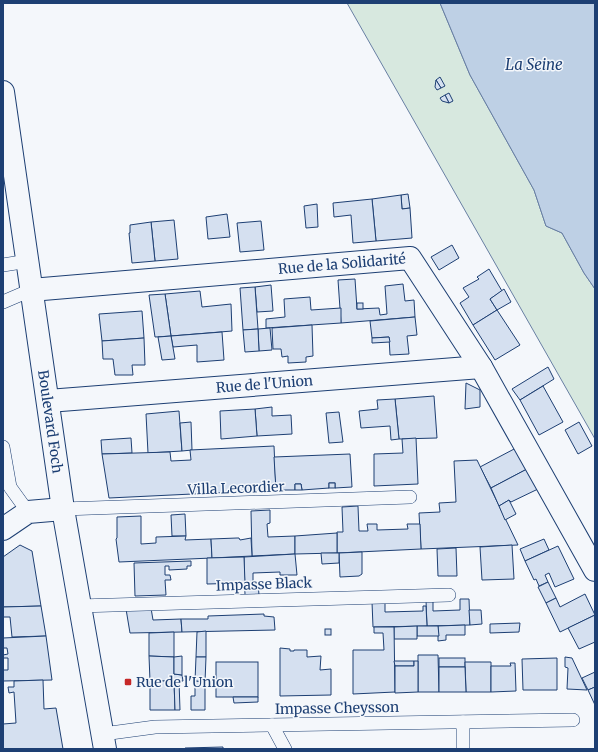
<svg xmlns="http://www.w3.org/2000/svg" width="598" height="752" font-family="Merriweather,serif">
  <rect width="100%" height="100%" fill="#f4f7fb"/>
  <polygon fill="#d7e8df" stroke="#687fa3" points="347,3 440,3 470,75 534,190 546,226 562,233 584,273 595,289 595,439"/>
  <polygon fill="#bed0e5" stroke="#687fa3" points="440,3 595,3 595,289 584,273 562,233 546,226 534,190 470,75"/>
  <g fill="#d5e0f0" stroke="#1d3f73">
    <polygon points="440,77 445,86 441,88 436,80"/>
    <polygon points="436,80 441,88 437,90 435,87"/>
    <polygon points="449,93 453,101 449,103 445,95"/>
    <polygon points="445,95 449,103 442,101 440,98"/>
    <polygon points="408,194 410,208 402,209 401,195"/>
    <polygon points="401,195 402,209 410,208 412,238 376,241 372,199"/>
    <polygon points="372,199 376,241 353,243 351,215 334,217 333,203"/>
    <polygon points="317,204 318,227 306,228 304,206"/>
    <polygon points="227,214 230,237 208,239 206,217"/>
    <polygon points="174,220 178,259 155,261 151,222"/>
    <polygon points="261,221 264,250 240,252 237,223"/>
    <polygon points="151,222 155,261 132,263 129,233 130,233 130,225"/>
    <polygon points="452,245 459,258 439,270 431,257"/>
    <polygon points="489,269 502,291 490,299 497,310 473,325 460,303 469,297 463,288 479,279 477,277"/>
    <polygon points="355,279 357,309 379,308 380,315 387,314 385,286 403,284 405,301 414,300 415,317 341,323 338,280"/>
    <polygon points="271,285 273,311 257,312 255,287"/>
    <polygon points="255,287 258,329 243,330 240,288"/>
    <polygon points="504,289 511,302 497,310 490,299"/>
    <polygon points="200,291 202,307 231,304 232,331 171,336 165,294"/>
    <polygon points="165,294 171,336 155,337 149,295"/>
    <polygon points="310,297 311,310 341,308 341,323 266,328 266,319 285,317 284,299"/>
    <rect x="357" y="303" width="6" height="6"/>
    <polygon points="497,310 520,345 495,360 473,325"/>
    <polygon points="142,311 144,338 102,341 99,314"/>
    <polygon points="415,317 417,335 407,336 409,354 390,355 389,337 372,338 370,321"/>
    <polygon points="312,325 313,356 306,357 306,362 288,363 288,356 282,357 281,349 273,349 272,328"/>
    <polygon points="270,328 272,350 259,351 258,329"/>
    <polygon points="258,329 259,351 245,352 243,330"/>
    <polygon points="222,332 224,360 197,362 197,345 173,347 171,336"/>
    <polygon points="171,336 175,359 162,360 158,337"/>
    <polygon points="389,337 390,342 372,343 372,338"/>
    <polygon points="144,338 145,365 132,365 133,375 115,375 113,359 103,359 102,341"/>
    <polygon points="548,367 554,379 520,400 512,389"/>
    <polygon points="466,383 480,390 480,407 465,409"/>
    <polygon points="543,386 563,422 539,435 520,400"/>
    <polygon points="434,396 437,438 399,439 395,399"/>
    <polygon points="395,399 399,439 391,440 390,426 361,428 359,411 378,409 377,400"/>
    <polygon points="272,407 272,416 291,415 292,434 257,436 255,409"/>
    <polygon points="255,409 257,436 221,439 220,411"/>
    <polygon points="179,411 182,451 148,453 146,414"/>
    <polygon points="339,412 343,442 329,443 326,413"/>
    <polygon points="191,422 192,450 182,451 180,423"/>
    <polygon points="579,422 592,446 578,454 565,430"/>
    <polygon points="131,438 132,453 102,454 101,440"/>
    <polygon points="416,438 418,484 374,486 374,454 403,453 402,439"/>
    <polygon points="274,446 276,490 109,498 102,454 170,452 171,461 191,460 190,450"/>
    <polygon points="516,448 527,469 491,488 480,467"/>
    <polygon points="350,454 352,487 335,488 335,483 329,483 329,488 302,490 301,484 295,484 295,490 276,490 274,457"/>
    <polygon points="477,460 518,545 421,549 419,513 440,512 439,503 456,502 454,461"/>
    <polygon points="527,469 538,489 511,502 509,500 499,506 491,488"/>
    <rect x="329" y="483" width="6" height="5"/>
    <polygon points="295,484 301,484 302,490 295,490"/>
    <polygon points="509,500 516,514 505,520 499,506"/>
    <polygon points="358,506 359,531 368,531 367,524 377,524 377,530 408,529 407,524 420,524 421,549 337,553 337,532 343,532 342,507"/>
    <polygon points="270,510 270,523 267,524 268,537 295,536 295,554 252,556 251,511"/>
    <polygon points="185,514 186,536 172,536 171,515"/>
    <polygon points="141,516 141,544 156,543 156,537 186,536 185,540 211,539 212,558 119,562 116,539 117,538 117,517"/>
    <polygon points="337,533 337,553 295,554 295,536"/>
    <polygon points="237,538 239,538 240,540 251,538 252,556 212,558 211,539"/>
    <polygon points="544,539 549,550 525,561 520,549"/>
    <polygon points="20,545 32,551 41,606 3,607 3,557"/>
    <polygon points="512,545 514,579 482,580 480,547"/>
    <polygon points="558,546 574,579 555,587 549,573 545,575 548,582 539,586 536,579 534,580 525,561"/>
    <polygon points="456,548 457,576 438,576 437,549"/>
    <polygon points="362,552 362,574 359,576 340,577 339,553"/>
    <polygon points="321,553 339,553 339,563 322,564"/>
    <polygon points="295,554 297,575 280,575 280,572 253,573 253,583 258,583 259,595 245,595 244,557"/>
    <polygon points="244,557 245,583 207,584 207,558"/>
    <polygon points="191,561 191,566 187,566 187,569 169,570 169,566 165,566 165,575 170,575 171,580 165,580 166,595 135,596 134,563"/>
    <polygon points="548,582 556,598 546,603 538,587"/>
    <polygon points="585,594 595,615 560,632 546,603 556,598 560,607"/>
    <polygon points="460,599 469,599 470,625 427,626 426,600 433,600 433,611 460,610"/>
    <polygon points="372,602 385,602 385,612 423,611 423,606 426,606 427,626 373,627"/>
    <polygon points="41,606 46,636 12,637 10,617 3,617 3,607"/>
    <polygon points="151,608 153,620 181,619 182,632 130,633 126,609"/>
    <polygon points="469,610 481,610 482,624 470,625"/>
    <polygon points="264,614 264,616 274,617 275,630 182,632 181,619 208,619 208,616"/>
    <polygon points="595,615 595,642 579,649 568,628"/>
    <polygon points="520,623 519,632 490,633 490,624"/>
    <polygon points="465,625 465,635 446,635 446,640 438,641 438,626"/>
    <polygon points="417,626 438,626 439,636 417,636"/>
    <polygon points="417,626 417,639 394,639 394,627"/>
    <polygon points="374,627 394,627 395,692 353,694 353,650 384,650 383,633 374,633"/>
    <rect x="325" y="629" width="6" height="6"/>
    <polygon points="206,631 206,657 196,657 197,632"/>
    <polygon points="174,632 174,657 149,656 149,633"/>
    <polygon points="46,636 52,680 3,681 3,670 8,670 8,658 3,658 3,655 8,654 7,648 3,648 3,638"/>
    <polygon points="280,648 290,649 290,651 294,651 294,650 307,650 307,657 321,656 320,670 331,669 331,695 280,696"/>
    <polygon points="418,655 438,655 439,692 418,692"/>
    <polygon points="149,656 174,657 174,674 182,675 183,681 150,681"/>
    <polygon points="182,656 182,675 174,674 174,657"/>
    <polygon points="196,657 206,657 205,682 195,681"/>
    <polygon points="565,657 572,658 587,690 567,689 568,668 565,667"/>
    <rect x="439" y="658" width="26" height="9"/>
    <polygon points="557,658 557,690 523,690 522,659"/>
    <polygon points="394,661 414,661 414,666 395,666"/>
    <polygon points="414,661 418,661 418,692 395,693 395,666 414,666"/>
    <rect x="216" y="662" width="42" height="35"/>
    <polygon points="465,662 491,662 491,692 466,692"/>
    <polygon points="510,663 515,663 516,691 491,692 491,666 511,666"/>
    <polygon points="439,667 465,667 466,692 439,692"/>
    <polygon points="595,672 595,687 588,690 582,678"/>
    <polygon points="43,680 44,709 56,708 63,749 3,749 3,724 16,723 14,692 9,693 8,687 14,687 14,681"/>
    <polygon points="150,681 174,681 175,710 150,710"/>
    <polygon points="174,681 179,681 180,710 175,710"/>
    <polygon points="195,681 205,682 205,710 191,710 191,696 195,696"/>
    <polygon points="595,687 595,705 588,690"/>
    <polygon points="233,697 258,697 258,702 234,703"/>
    <polygon points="223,747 223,749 185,749 185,748"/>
  </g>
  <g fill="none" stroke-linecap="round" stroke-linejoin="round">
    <defs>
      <g id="service">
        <polyline points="3,265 28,261"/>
        <polyline points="3,302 31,290"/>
        <polyline points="3,447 10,487 28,512"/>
        <polyline points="63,509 410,497"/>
        <polyline points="79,606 449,595"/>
        <polyline points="463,722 463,749"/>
        <polyline points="272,725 285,749"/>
        <polyline points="103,734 155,727 573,720"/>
      </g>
      <g id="minor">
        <path id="s1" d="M 31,290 L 410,258 L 481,367 L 595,570"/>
        <path id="s2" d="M 48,401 L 481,367"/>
        <polyline points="3,529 28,512 63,509"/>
      </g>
      <g id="primary">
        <path id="s3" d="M 3,92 L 63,509 L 105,749"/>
      </g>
    </defs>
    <use href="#service" stroke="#1d3f73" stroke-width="14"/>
    <use href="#minor" stroke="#1d3f73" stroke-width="24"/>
    <use href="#primary" stroke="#1d3f73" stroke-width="24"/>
    <use href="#service" stroke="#f4f7fb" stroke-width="13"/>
    <use href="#minor" stroke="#f4f7fb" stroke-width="22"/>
    <use href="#primary" stroke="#f4f7fb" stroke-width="22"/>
  </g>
  <rect fill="#c62828" stroke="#f4f7fb" stroke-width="1.5" x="124" y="678" width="8" height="8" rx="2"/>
  <g text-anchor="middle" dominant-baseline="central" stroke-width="3" stroke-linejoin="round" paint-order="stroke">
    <g font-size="14" fill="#1d3f73" stroke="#f4f7fb">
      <text stroke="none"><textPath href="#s1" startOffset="312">Rue de la Solidarité</textPath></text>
      <text stroke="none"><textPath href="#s2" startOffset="217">Rue de l'Union</textPath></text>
      <text stroke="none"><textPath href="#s3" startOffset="333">Boulevard Foch</textPath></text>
      <text transform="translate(236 488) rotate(-2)">Villa Lecordier</text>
      <text transform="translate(264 584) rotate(-2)">Impasse Black</text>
      <text transform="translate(337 708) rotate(-1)">Impasse Cheysson</text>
    </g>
    <g font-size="14" fill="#1d3f73" stroke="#f4f7fb" text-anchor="start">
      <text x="136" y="682">Rue de l'Union</text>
    </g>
    <g font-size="15" font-style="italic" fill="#1d3f73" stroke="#f4f7fb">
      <text x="534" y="64">La Seine</text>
    </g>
  </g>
  <rect width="598" height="752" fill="none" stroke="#1d3f73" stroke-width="8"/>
</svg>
